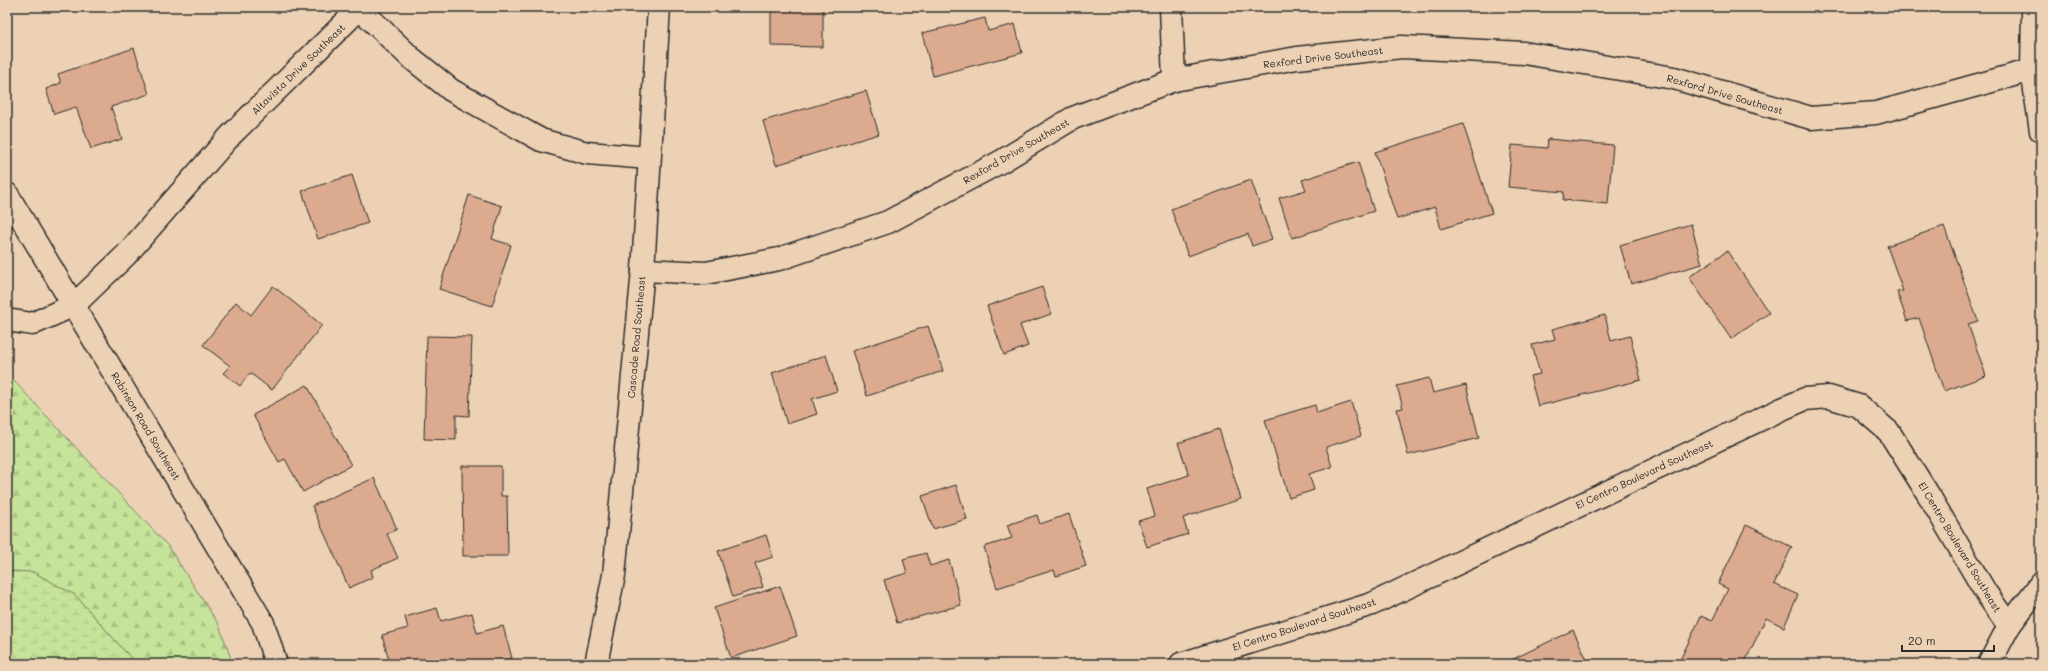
<svg xmlns="http://www.w3.org/2000/svg" width="2048" height="671" font-family="Mali,sans-serif">
  <defs>
    <pattern id="forest-firs" width="22" height="20" patternUnits="userSpaceOnUse"><rect width="22" height="20" fill="#c6e39a"/><path d="M5 1l3.5 6h-7zM16 11l3.5 6h-7z" fill="#aac385"/></pattern>
    <pattern id="wetland-marsh" width="20" height="14" patternUnits="userSpaceOnUse"><rect width="20" height="14" fill="#c6e39a"/><path d="M1 5h8M5 5V1M11 12h8M15 12V8" fill="none" stroke="#aac385"/></pattern>
  </defs>
  <rect width="100%" height="100%" fill="#edd1b4"/>
  <filter id="ink" filterUnits="userSpaceOnUse"><feTurbulence type="fractalNoise" baseFrequency=".025" numOctaves="2"/><feDisplacementMap in="SourceGraphic" scale="8" xChannelSelector="R" yChannelSelector="G"/><feConvolveMatrix kernelMatrix="1 2 1 2 8 2 1 2 1" color-interpolation-filters="sRGB"/></filter>
  <g filter="url(#ink)">
    <polygon fill="url(#forest-firs)" stroke="#788762" points="7,379 14,381 168,546 219,625 233,664 136,664 75,595 33,572 7,571"/>
    <polygon fill="url(#wetland-marsh)" stroke="#788762" points="7,571 33,572 75,595 136,664 7,664"/>
    <g fill="#dcab8f" stroke="#2b2b2b">
      <polygon points="771,7 823,7 823,47 771,46"/>
      <polygon points="985,18 988,31 1015,24 1022,53 933,76 922,33"/>
      <polygon points="134,48 149,94 111,107 122,139 91,149 76,107 54,114 46,89 61,83 58,74"/>
      <polygon points="866,91 879,134 776,165 763,121"/>
      <polygon points="1463,124 1492,213 1441,229 1435,207 1397,219 1375,152"/>
      <polygon points="1548,139 1613,145 1608,204 1563,200 1564,192 1508,187 1512,145 1547,148"/>
      <polygon points="1358,162 1374,211 1292,238 1279,198 1306,190 1302,180"/>
      <polygon points="352,175 368,223 318,239 302,191"/>
      <polygon points="1251,180 1272,239 1252,246 1248,234 1188,256 1171,209"/>
      <polygon points="469,195 502,206 492,239 511,245 492,306 439,289"/>
      <polygon points="1691,224 1702,264 1631,284 1620,245"/>
      <polygon points="1944,226 1978,321 1968,324 1986,376 1944,391 1919,318 1907,321 1897,292 1903,291 1887,246"/>
      <polygon points="1727,251 1769,313 1731,339 1689,277"/>
      <polygon points="273,286 322,325 272,390 250,373 240,386 223,373 230,366 203,345 236,302 251,315"/>
      <polygon points="1042,287 1051,314 1020,325 1028,346 1004,355 987,306"/>
      <polygon points="1605,315 1611,341 1630,336 1641,380 1538,406 1530,376 1540,374 1532,345 1555,339 1552,329"/>
      <polygon points="928,326 943,371 867,396 852,351"/>
      <polygon points="427,336 472,337 469,416 456,415 456,440 424,439"/>
      <polygon points="826,355 837,391 812,399 817,414 787,424 772,373"/>
      <polygon points="1429,378 1433,393 1466,385 1479,438 1408,455 1397,409 1403,408 1397,386"/>
      <polygon points="307,385 351,465 303,492 285,459 279,462 253,415"/>
      <polygon points="1351,402 1361,436 1326,447 1332,467 1309,474 1314,490 1289,498 1265,420 1315,405 1317,413"/>
      <polygon points="1219,429 1241,499 1183,518 1188,534 1147,547 1138,521 1155,516 1147,489 1189,475 1178,443"/>
      <polygon points="462,466 501,466 501,496 507,496 508,556 463,556"/>
      <polygon points="374,478 397,529 387,534 398,558 371,570 373,577 349,588 312,506"/>
      <polygon points="956,485 967,519 933,529 922,496"/>
      <polygon points="1069,514 1086,566 1056,576 1054,570 997,588 984,547 1012,538 1007,525 1037,515 1040,524"/>
      <polygon points="1746,525 1792,547 1774,584 1798,595 1784,627 1766,618 1744,664 1688,664 1680,660 1701,616 1712,621 1728,589 1718,584"/>
      <polygon points="766,535 773,557 755,563 763,587 733,597 718,551"/>
      <polygon points="926,553 930,566 949,560 961,605 897,623 884,580 907,573 903,559"/>
      <polygon points="780,586 797,636 731,658 714,608"/>
      <polygon points="437,608 441,621 472,613 477,633 503,626 512,658 489,664 390,664 382,635 408,628 405,617"/>
      <polygon points="1573,630 1589,664 1503,664"/>
    </g>
    <g fill="none" stroke-linecap="round" stroke-linejoin="round">
      <defs>
        <g id="minor">
          <polyline points="358,7 410,57 451,90 541,140 587,153 649,158"/>
          <polyline points="1171,7 1174,80"/>
          <polyline points="2033,7 2032,70 2041,131"/>
          <polyline points="643,270 706,273 779,259 888,222 1002,161 1073,118 1174,80 1297,58 1402,47 1524,53 1674,78 1811,118 1876,113 2032,70"/>
          <polyline points="7,320 32,324 74,305 126,255 231,135 359,9"/>
          <polyline points="1181,664 1372,604 1782,409 1805,399 1829,397 1859,406 1889,432 1928,494 1986,593 2009,626"/>
          <polyline points="1989,664 2009,626 2041,583"/>
        </g>
        <g id="major">
          <polyline points="7,194 263,623 276,664"/>
          <polyline points="596,664 614,575 643,270 659,7"/>
        </g>
      </defs>
      <use href="#minor" stroke="#2b2b2b" stroke-width="25"/>
      <use href="#major" stroke="#2b2b2b" stroke-width="25"/>
      <polyline stroke="#2b2b2b" stroke-width="2.5" stroke-dasharray="4 3" stroke-linecap="butt" points="2032,664 2041,652"/>
      <use href="#minor" stroke="#edd1b4" stroke-width="22"/>
      <use href="#major" stroke="#edd1b4" stroke-width="22"/>
    </g>
  </g>
  <g text-anchor="middle" dominant-baseline="central" stroke-width="3.5" stroke-linejoin="round" paint-order="stroke">
    <g font-size="10" fill="#2b2b2b" stroke="#edd1b4">
      <text transform="translate(1323 57) rotate(-7)">Rexford Drive Southeast</text>
      <text transform="translate(298 69) rotate(-44)">Altavista Drive Southeast</text>
      <text transform="translate(1725 94) rotate(16)">Rexford Drive Southeast</text>
      <text transform="translate(1016 151) rotate(-30)">Rexford Drive Southeast</text>
      <text transform="translate(636 337) rotate(-85)">Cascade Road Southeast</text>
      <text transform="translate(146 426) rotate(59)">Robinson Road Southeast</text>
      <text transform="translate(1644 474) rotate(-25)">El Centro Boulevard Southeast</text>
      <text transform="translate(1960 547) rotate(59)">El Centro Boulevard Southeast</text>
      <text transform="translate(1304 624) rotate(-18)">El Centro Boulevard Southeast</text>
    </g>
  </g>
  <rect width="2048" height="671" fill="none" stroke="#edd1b4" stroke-width="24"/>
  <rect x="12" y="12" width="2024" height="647" fill="none" stroke="#2b2b2b" stroke-width="1.5" filter="url(#ink)"/>
  <path d="M1902 645v6h92v-6" fill="none" stroke="#2b2b2b" stroke-width="2"/>
  <text x="1908" y="645" font-size="12" fill="#2b2b2b" stroke="#edd1b4" stroke-width="3" paint-order="stroke">20 m</text>
</svg>
